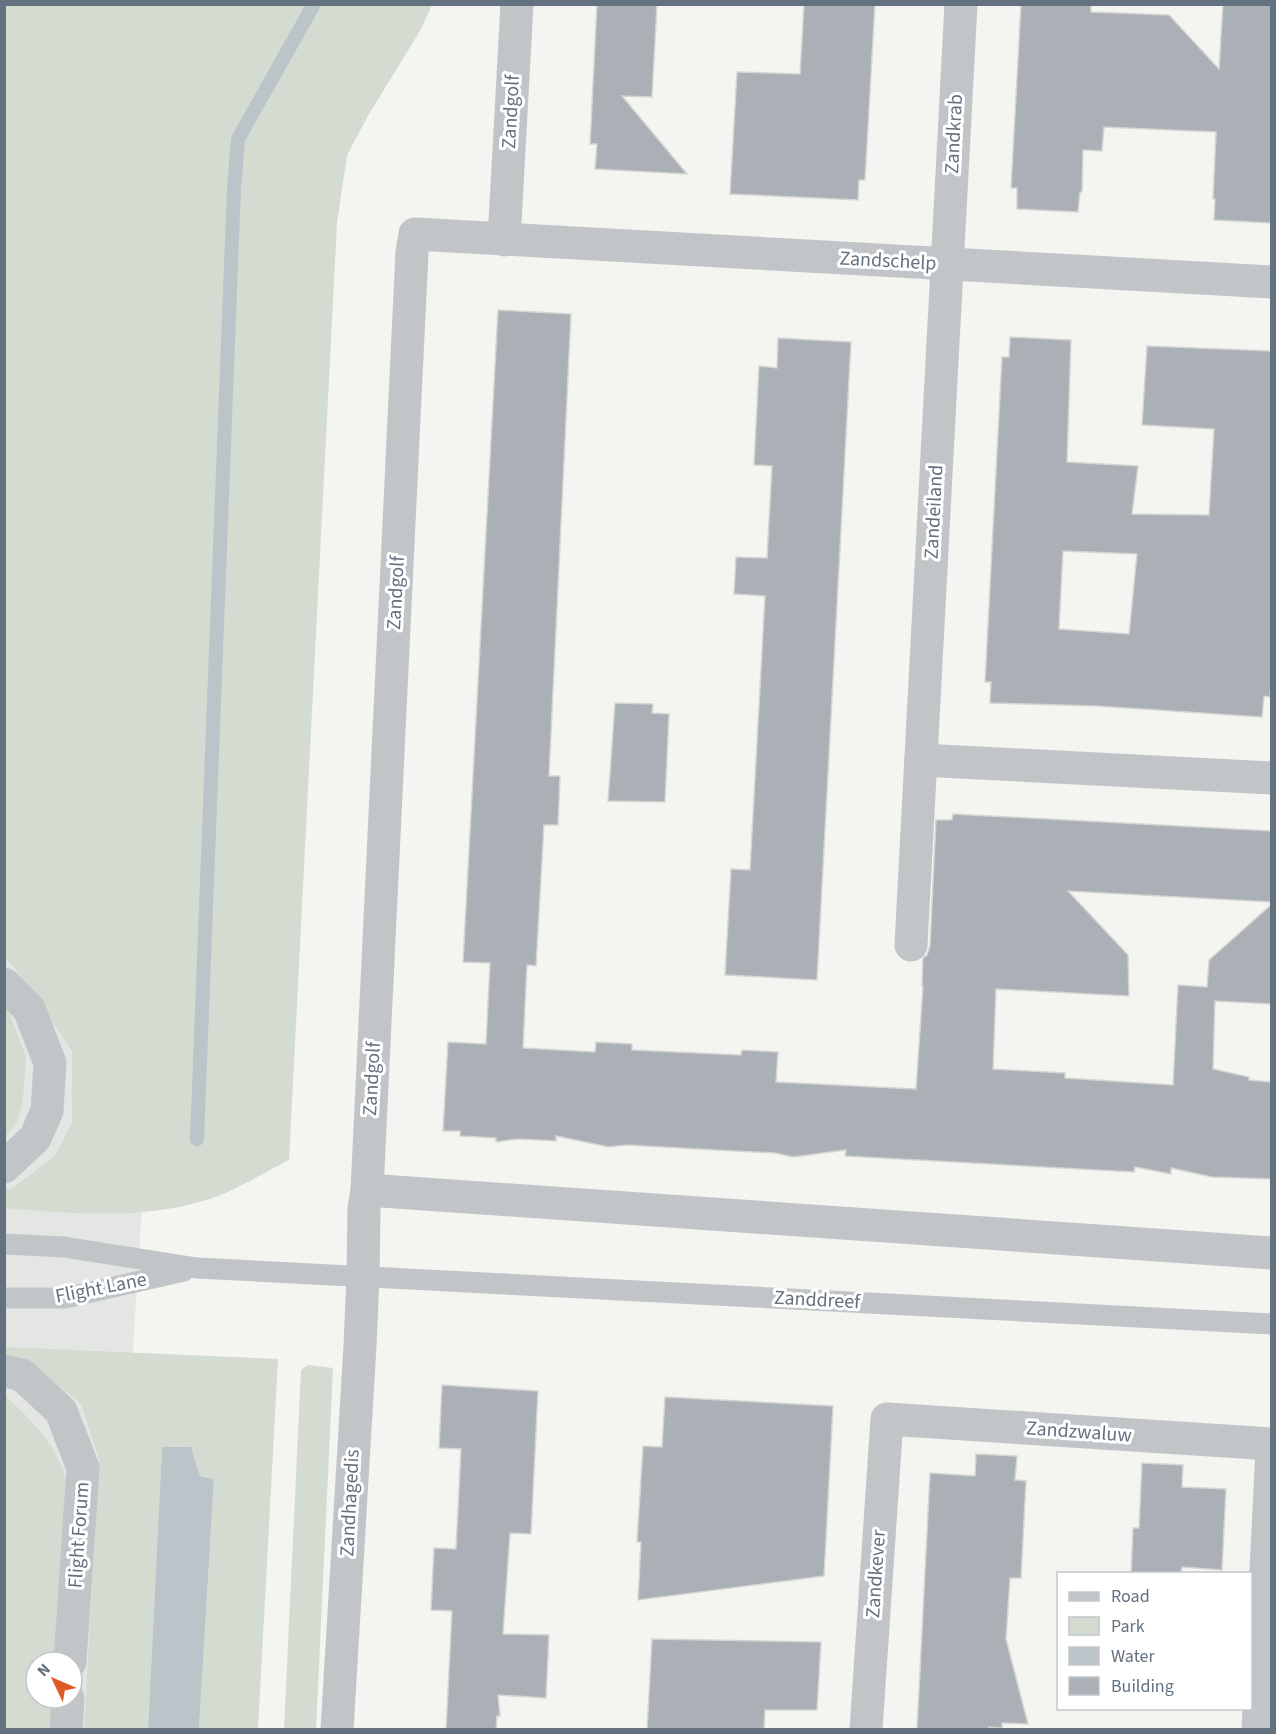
<svg xmlns="http://www.w3.org/2000/svg" width="1276" height="1734" font-family="'Source Sans 3',sans-serif">
  <rect width="100%" height="100%" fill="#f4f4f0"/>
  <path fill="#e4e6e4" fill-rule="evenodd" d="M 4,887 L 150,1087 L 108,1729 L 5,1729 ZM 36,1662 L 72,1662 L 72,1698 L 36,1698 Z"/>
  <g fill="#d4dbd1">
    <path d="M 5,5 L 432,5 L 421,29 L 369,114 L 347,155 L 337,223 L 289,1160 C 265,1172 234,1191 210,1199 C 144,1220 73,1214 5,1208 L 4,1190 L 13,1188 L 55,1156 L 72,1122 L 72,1051 L 13,966 L 5,958 Z"/>
    <polygon points="4,1007 9,1012 26,1057 23,1099 17,1123 5,1137"/>
    <polygon points="4,1347 278,1359 258,1729 199,1729 214,1479 200,1476 191,1448 162,1447 148,1729 84,1729 99,1459 81,1404 32,1364 5,1354"/>
    <polygon points="308,1365 333,1368 316,1729 284,1729 301,1370"/>
    <path d="M 4,1395 C 28,1416 54,1442 64,1473 C 66,1480 65,1489 66,1497 L 55,1662 L 36,1662 L 36,1698 L 53,1698 L 51,1729 L 5,1729 Z"/>
  </g>
  <polygon fill="#bac4c9" points="162,1447 191,1447 200,1476 214,1479 199,1729 148,1729"/>
  <g fill="none" stroke-linecap="round" stroke-linejoin="round">
    <polyline stroke="#bac4c9" stroke-width="14" points="197,1139 234,188 238,139 314,4"/>
  </g>
  <g fill="#aab0b6" stroke="#d5d5d3" stroke-width="1.5" fill-rule="evenodd">
    <polygon points="597,4 657,4 652,97 622,96 687,174 595,169 597,144 590,144"/>
    <polygon points="804,4 875,4 865,180 859,180 858,200 730,194 737,72 800,74"/>
    <polygon points="1021,4 1091,4 1091,12 1169,15 1219,69 1223,4 1272,4 1272,223 1214,220 1215,199 1213,199 1216,132 1104,127 1102,151 1083,150 1082,192 1080,192 1078,212 1017,209 1017,188 1011,188"/>
    <polygon points="498,310 571,314 549,776 560,776 558,825 544,825 536,966 527,965 523,1048 595,1052 596,1042 632,1044 632,1050 741,1055 742,1050 778,1052 776,1082 916,1089 923,986 922,986 923,958 927,955 930,946 936,820 952,820 953,814 1272,831 1272,902 1068,891 1128,955 1129,996 996,989 993,1069 1065,1073 1065,1078 1173,1085 1178,985 1207,987 1209,960 1272,904 1272,1004 1215,1001 1213,1069 1249,1077 1249,1080 1272,1082 1272,1179 1212,1177 1171,1168 1171,1174 1135,1167 1134,1172 845,1156 846,1150 793,1157 775,1153 716,1150 627,1145 609,1147 556,1136 556,1141 518,1139 496,1142 496,1138 460,1136 460,1131 443,1131 448,1042 486,1044 490,963 463,962"/>
    <path d="M 1010,337 L 1071,340 L 1067,462 L 1138,466 L 1132,514 L 1209,515 L 1214,429 L 1142,425 L 1147,346 L 1272,351 L 1272,663 L 1270,697 L 1264,696 L 1262,717 L 1097,706 L 990,703 L 991,682 L 985,682 L 1002,357 L 1009,357 ZM 1063,551 L 1137,554 L 1129,634 L 1059,629 Z"/>
    <polygon points="778,338 851,342 817,980 725,975 731,869 750,870 765,596 734,594 736,557 767,558 772,466 754,465 759,366 777,368"/>
    <polygon points="615,703 653,704 652,713 669,714 665,802 608,801"/>
    <polygon points="442,1385 538,1391 531,1534 510,1533 503,1634 549,1635 546,1698 498,1695 500,1716 497,1716 496,1730 446,1730 452,1611 431,1610 434,1548 456,1549 461,1449 439,1448"/>
    <polygon points="665,1397 833,1406 824,1576 638,1600 641,1542 637,1542 643,1446 662,1447"/>
    <polygon points="976,1454 1017,1456 1015,1480 1026,1481 1021,1578 1010,1578 1006,1639 1028,1724 1002,1723 1002,1728 989,1727 989,1730 917,1730 930,1473 975,1476"/>
    <polygon points="1142,1463 1183,1465 1182,1487 1226,1489 1222,1570 1182,1567 1181,1574 1131,1574 1133,1528 1139,1528"/>
    <polygon points="652,1639 821,1642 817,1710 765,1710 764,1730 647,1730"/>
  </g>
  <g fill="none" stroke-linecap="round" stroke-linejoin="round">
    <g stroke="#c2c5c8" stroke-width="21">
      <polyline points="4,1244 64,1247 197,1268 1272,1324"/>
      <polyline points="4,1298 65,1298 184,1271"/>
    </g>
    <g stroke="#c2c5c8" stroke-width="33">
      <polyline points="504,240 517,4"/>
      <polyline points="921,760 1272,778"/>
      <polyline points="911,945 961,4"/>
      <polyline points="4,984 29,1009 50,1063 47,1111 35,1138 4,1167"/>
      <polyline points="367,1190 1272,1253"/>
      <polyline points="4,1371 22,1375 61,1411 83,1468 70,1662"/>
      <polyline points="66,1730 68,1698"/>
      <polyline points="337,1730 360,1346 363,1276 364,1208 367,1190 412,252 415,234 1272,282"/>
      <polyline points="866,1730 887,1419 1272,1444"/>
      <polyline points="1258,1730 1272,1449"/>
    </g>
  </g>
  <g text-anchor="middle" dominant-baseline="central" stroke-width="6" stroke-linejoin="round" paint-order="stroke">
    <g font-size="20" fill="#647280" stroke="#fff">
      <text transform="translate(511 112) rotate(-87)">Zandgolf</text>
      <text transform="translate(954 134) rotate(-87)">Zandkrab</text>
      <text transform="translate(888 261) rotate(3)">Zandschelp</text>
      <text transform="translate(934 512) rotate(-87)">Zandeiland</text>
      <text transform="translate(396 593) rotate(-87)">Zandgolf</text>
      <text transform="translate(372 1079) rotate(-87)">Zandgolf</text>
      <text transform="translate(101 1288) rotate(-11)">Flight Lane</text>
      <text transform="translate(817 1300) rotate(3)">Zanddreef</text>
      <text transform="translate(1079 1432) rotate(4)">Zandzwaluw</text>
      <text transform="translate(350 1503) rotate(-87)">Zandhagedis</text>
      <text transform="translate(79 1535) rotate(-86)">Flight Forum</text>
      <text transform="translate(876 1574) rotate(-86)">Zandkever</text>
    </g>
  </g>
  <rect width="1276" height="1734" fill="none" stroke="#647280" stroke-width="12"/>
  <rect x="1057" y="1572" width="195" height="138" fill="#ffffff" stroke="#c1c7cc" stroke-width="1.5"/>
  <rect x="1069" y="1592" width="30" height="9" fill="#c2c5c8" stroke="#c1c7cc" stroke-width="1.5"/>
  <text x="1111" y="1602" font-size="18" fill="#647280">Road</text>
  <rect x="1069" y="1617" width="30" height="18" fill="#d4dbd1" stroke="#c1c7cc" stroke-width="1.5"/>
  <text x="1111" y="1632" font-size="18" fill="#647280">Park</text>
  <rect x="1069" y="1647" width="30" height="18" fill="#bac4c9" stroke="#c1c7cc" stroke-width="1.5"/>
  <text x="1111" y="1662" font-size="18" fill="#647280">Water</text>
  <rect x="1069" y="1677" width="30" height="18" fill="#aab0b6" stroke="#c1c7cc" stroke-width="1.5"/>
  <text x="1111" y="1692" font-size="18" fill="#647280">Building</text>
  <g transform="translate(54 1680) rotate(314)"><circle r="28" fill="#ffffff" stroke="#c1c7cc" stroke-width="1.5"/>
  <path d="M0-4.5L10 22L0 15L-10 22Z" fill="#de5a27"/>
  <text y="-9" font-size="16" font-weight="bold" text-anchor="middle" fill="#647280">N</text>
  </g>
</svg>
